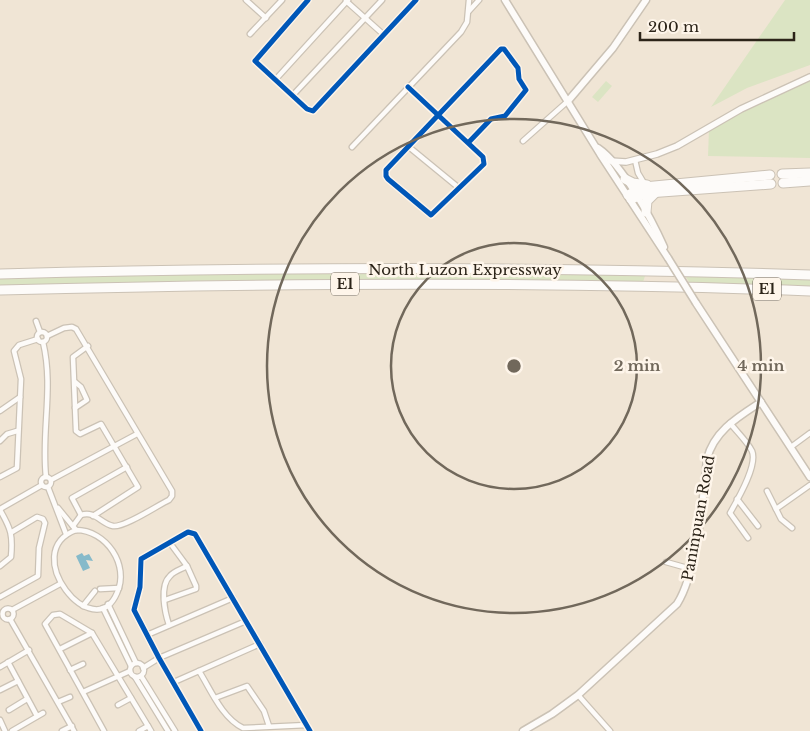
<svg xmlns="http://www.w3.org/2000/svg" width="810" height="731" font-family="'Libre Baskerville',serif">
  <rect width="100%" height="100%" fill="#f0e5d5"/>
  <g fill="#dbe4c3">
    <polygon points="785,0 810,0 810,65 747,88 711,107"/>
    <polygon points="810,80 810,158 708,156 709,129 734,113"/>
    <polygon points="606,81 612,86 598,102 592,97"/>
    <polygon points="234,271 643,274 645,276 643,282 235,280 0,286 0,277"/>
    <polygon points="684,274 810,278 810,288 691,285"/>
  </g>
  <polygon fill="#86baca" points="82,553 84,556 89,554 93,561 86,560 90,568 83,571 76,556"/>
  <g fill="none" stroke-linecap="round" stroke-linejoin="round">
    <defs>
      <g id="minor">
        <polyline points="246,0 266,18"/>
        <polyline points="308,0 255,61 307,109 313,111 416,0"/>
        <polyline points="346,1 384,35"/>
        <polyline points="469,11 479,0"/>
        <polyline points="250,34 282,0"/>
        <polyline points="276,79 348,0"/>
        <polyline points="408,87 483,157 484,164 431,215 388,179 386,176 386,170 501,49 504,49 518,68 519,79 526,90 505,116 491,119 468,143"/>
        <polyline points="293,95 382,0"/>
        <polyline points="523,141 568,101"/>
        <polyline points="352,147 461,32 467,22 469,0"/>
        <polyline points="409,147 459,188"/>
        <polyline points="635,160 638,173 644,183"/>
        <polyline points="36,321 40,332"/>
        <circle cx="42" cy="337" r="5"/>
        <path d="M 47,336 L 64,328 L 72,327 L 76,329 L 172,491 L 172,496 L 169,500 C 158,505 124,528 113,526 C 101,524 95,510 81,515 L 72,498 L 127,467"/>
        <path d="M 43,342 C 54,388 41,431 46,477"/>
        <polyline points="88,346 73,357 76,431 80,434 101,424 138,487 93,516"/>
        <polyline points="75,382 81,387 87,400 75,408"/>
        <polyline points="0,411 20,397"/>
        <path d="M 730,423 C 737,432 747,441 752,451 C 758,465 738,499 730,513 L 748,538"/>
        <polyline points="0,441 7,434 17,431"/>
        <polyline points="791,447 810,433"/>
        <circle cx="46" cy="482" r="5"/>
        <polyline points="0,477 17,468 21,379 14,351 19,345 38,339"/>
        <polyline points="51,480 137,434"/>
        <polyline points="48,487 66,534"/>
        <polyline points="767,491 781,519 792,528"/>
        <polyline points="737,499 758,526"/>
        <polyline points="58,508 76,530"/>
        <polyline points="0,509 42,485"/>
        <polyline points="776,509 810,485"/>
        <path d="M 0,510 C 11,529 13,535 11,557 L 0,566"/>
        <polyline points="73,526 81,515"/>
        <path d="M 76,530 C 106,530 130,565 117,593 C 94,647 17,552 76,530 Z"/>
        <polyline points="666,562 691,569"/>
        <polyline points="100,589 119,588"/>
        <polyline points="0,597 38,576 39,548 45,523 43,519 37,517 12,532"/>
        <polyline points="165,600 196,589 196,586 187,566 170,543"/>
        <polyline points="108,604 136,663"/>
        <polyline points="83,606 95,591"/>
        <polyline points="103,608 131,666"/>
        <circle cx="8" cy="614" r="5.5"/>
        <polyline points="12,610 60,584"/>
        <polyline points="10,619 74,731"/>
        <path d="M 169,625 C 165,613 159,586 170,576 C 174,571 182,569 187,566"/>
        <polyline points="147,635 233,598"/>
        <polyline points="60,649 92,633"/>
        <polyline points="8,662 37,716"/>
        <circle cx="137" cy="670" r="7"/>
        <polyline points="0,667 29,650"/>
        <polyline points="143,668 159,658 246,621"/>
        <polyline points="70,670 83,664"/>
        <path d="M 199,671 C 211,690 222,718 243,728 L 307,725"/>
        <polyline points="141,676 175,731"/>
        <polyline points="135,677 168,731"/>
        <polyline points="174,682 260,644"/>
        <polyline points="0,690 18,681"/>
        <polyline points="83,692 130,671"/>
        <polyline points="578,695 610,731"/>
        <polyline points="215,698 247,686 264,711 269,726"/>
        <polyline points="58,702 70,697"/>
        <polyline points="118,705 131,698"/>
        <polyline points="9,710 27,699"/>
        <polyline points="0,720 5,731"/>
        <polyline points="12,731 43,713"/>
        <polyline points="62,731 72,726"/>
        <polyline points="104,731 45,624 53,615 60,614 92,633 151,731"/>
        <polyline points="139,731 148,726"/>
        <polyline points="201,731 159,658 134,610 140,587 141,559 188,532 195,534 310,731"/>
      </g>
      <polyline id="tertiary" points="610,161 626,162 657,154 677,146 741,109 810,77"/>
      <g id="secondary">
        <polyline points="505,0 600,154 668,258"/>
        <polyline points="568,101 613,48 646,0"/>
        <path d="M 598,148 C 623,165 652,220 664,247"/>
        <polyline points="696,303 810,477"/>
        <path d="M 523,731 L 552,714 L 578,695 L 677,604 C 697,573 703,498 707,459 C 714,431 738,417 761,402"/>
      </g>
      <g id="motorway">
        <polyline points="782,174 810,173"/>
        <polyline points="625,179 633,183 647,185"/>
        <polyline points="783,183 810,181"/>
        <polyline points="628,195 644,187 770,175"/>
        <polyline points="631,199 648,193 771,184"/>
        <polyline points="646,212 647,201 655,193"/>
        <path d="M 0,274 C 270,267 540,266 810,275"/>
        <path d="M 0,290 C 270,283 540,281 810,291"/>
      </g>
    </defs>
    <use href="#minor" stroke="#cbc2b5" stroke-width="7"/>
    <use href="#tertiary" stroke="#cbc2b5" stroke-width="8"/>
    <use href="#secondary" stroke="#cbc2b5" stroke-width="9"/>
    <use href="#motorway" stroke="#cbc2b5" stroke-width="11"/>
    <use href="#minor" stroke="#fdfbf9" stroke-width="4.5"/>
    <use href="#tertiary" stroke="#fdfbf9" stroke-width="5.5"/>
    <use href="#secondary" stroke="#fdfbf9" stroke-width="6"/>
    <use href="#motorway" stroke="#fdfbf9" stroke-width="9"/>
    <defs>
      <polyline id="secondary-bridge" points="668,258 696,303"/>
    </defs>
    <use href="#secondary-bridge" stroke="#cbc2b5" stroke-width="9" stroke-linecap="butt"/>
    <use href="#secondary-bridge" stroke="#fdfbf9" stroke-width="6"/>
    <defs>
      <g id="cycleway">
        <polyline points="308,0 255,61 307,109 313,111 416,0"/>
        <polyline points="408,87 483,157 484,164 431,215 388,179 386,176 386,170 501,49 504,49 518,68 519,79 526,90 505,116 491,119 468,143"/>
        <polyline points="201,731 159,658 134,610 140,587 141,559 188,532 195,534 310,731"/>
      </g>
    </defs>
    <use href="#cycleway" stroke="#fef5ea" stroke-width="8"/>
    <use href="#cycleway" stroke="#0057b8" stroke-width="5"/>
  </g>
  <g fill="none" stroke="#71685b" stroke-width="2.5">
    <circle cx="514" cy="366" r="123"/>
    <circle cx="514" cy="366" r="247"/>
  </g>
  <g text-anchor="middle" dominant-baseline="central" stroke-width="5" stroke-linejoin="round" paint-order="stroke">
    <g fill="#fef5ea" stroke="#6b6358" stroke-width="1">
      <rect x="331" y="272.5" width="28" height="23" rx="4"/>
      <rect x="753" y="277.5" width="28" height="23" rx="4"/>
    </g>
    <g font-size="14" font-weight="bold" fill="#2c2419">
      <text x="345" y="284">E1</text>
      <text x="767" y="289">E1</text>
    </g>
    <g font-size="15" fill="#2c2419" stroke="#fef5ea">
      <text x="465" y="269">North Luzon Expressway</text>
      <text transform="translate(698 518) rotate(-80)">Paninpuan Road</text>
    </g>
  </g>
  <circle cx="514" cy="366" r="8" fill="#71685b" stroke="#fef5ea" stroke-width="2.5"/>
  <g font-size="15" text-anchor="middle" font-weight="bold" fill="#71685b" stroke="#fef5ea" stroke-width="5" stroke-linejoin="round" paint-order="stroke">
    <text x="637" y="371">2 min</text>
    <text x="761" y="371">4 min</text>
  </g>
  <path d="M640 32v8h154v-8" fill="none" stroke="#2c2419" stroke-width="2.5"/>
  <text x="648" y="32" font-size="15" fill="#2c2419" stroke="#fef5ea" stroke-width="4" paint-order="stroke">200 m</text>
</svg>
